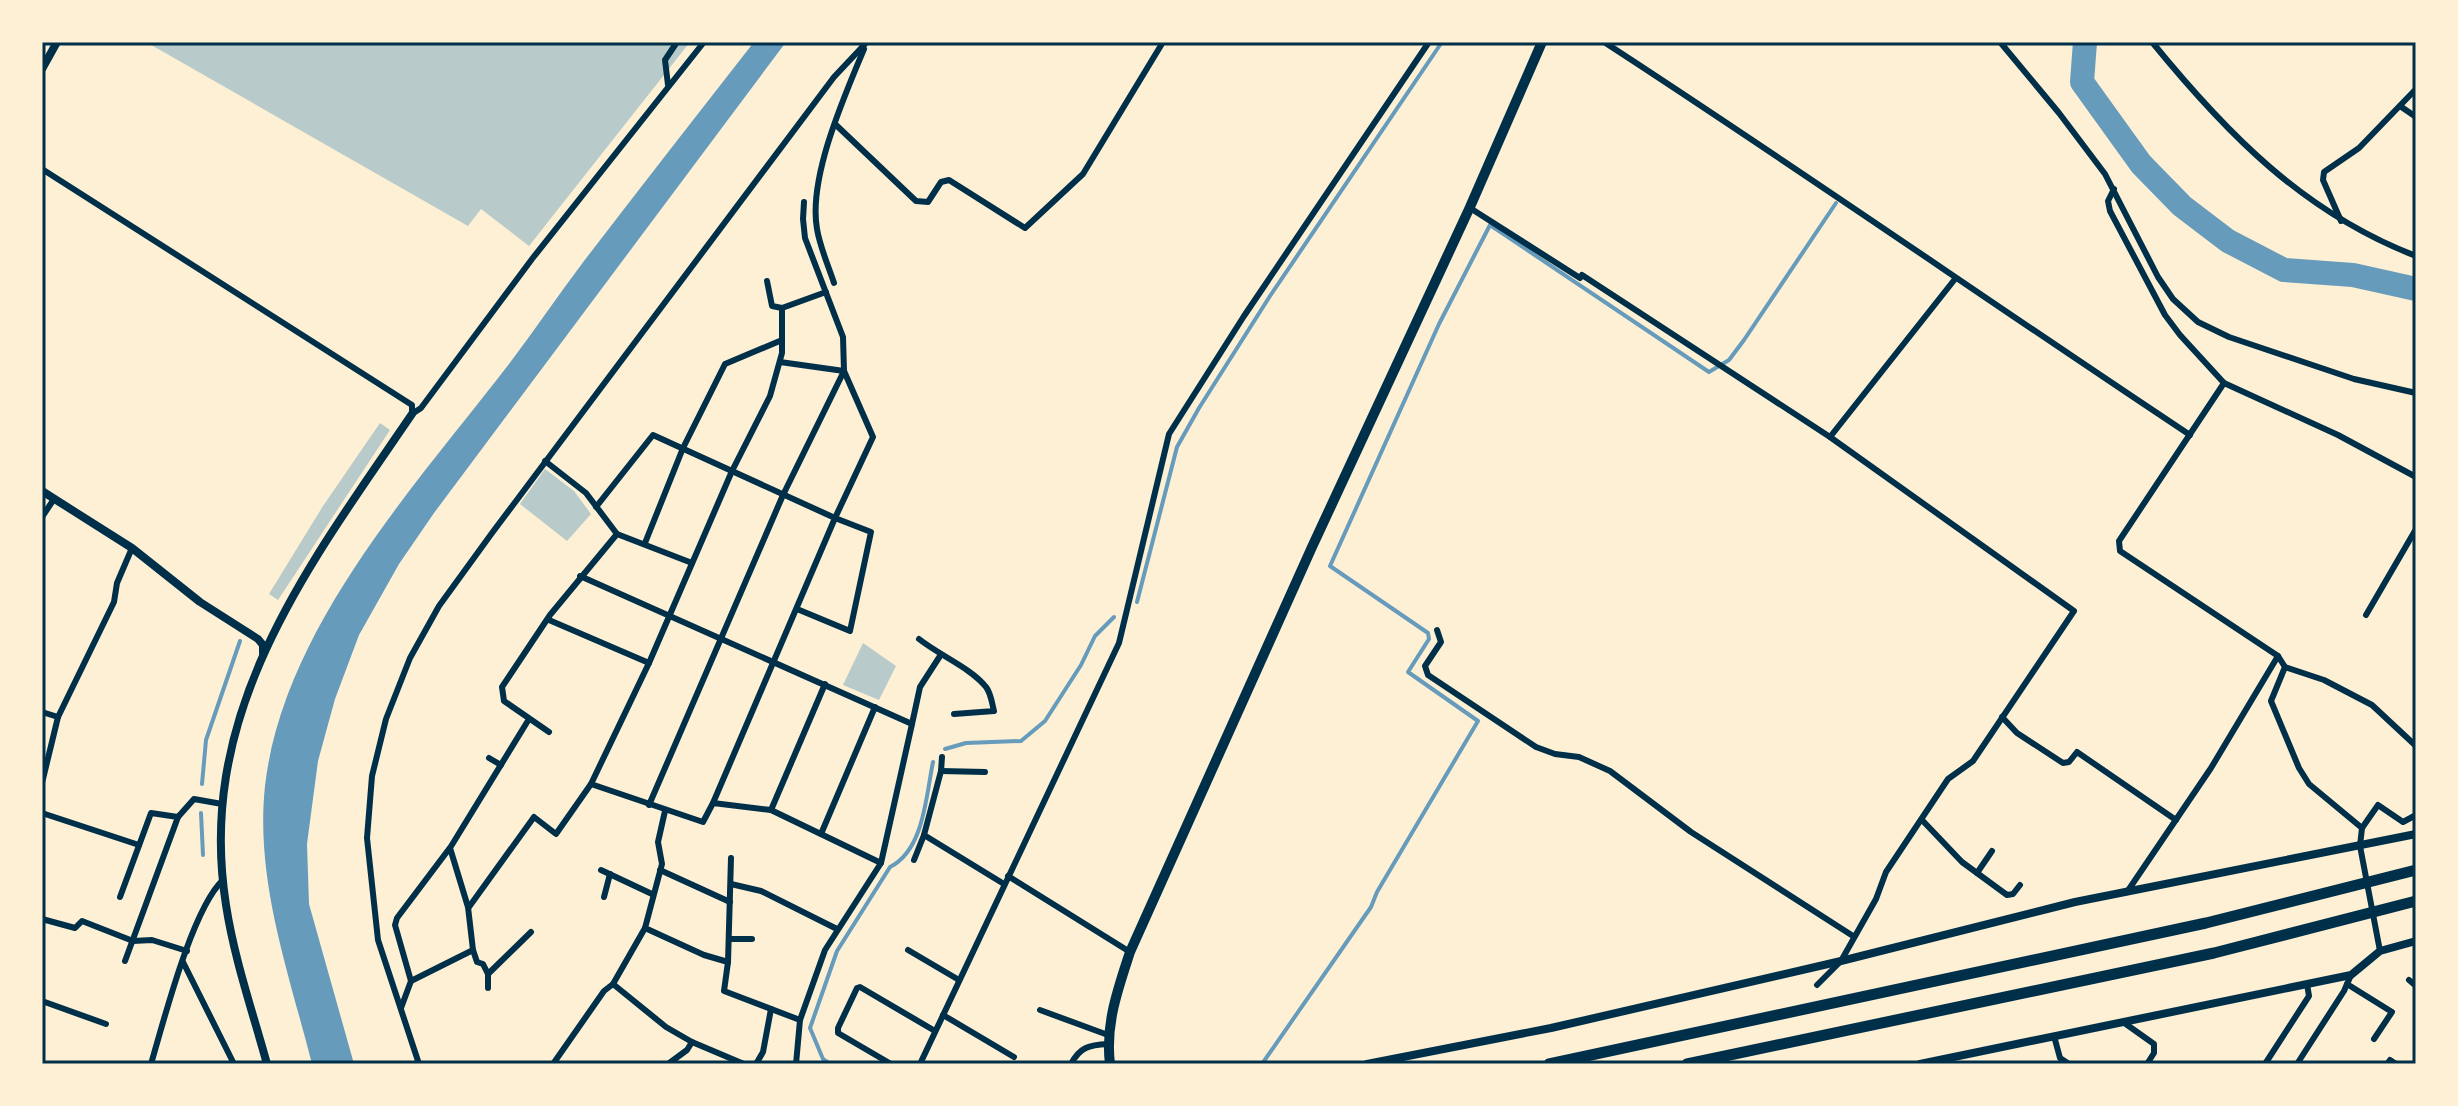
<svg xmlns="http://www.w3.org/2000/svg" width="2458" height="1106" font-family="'PT Sans',sans-serif">
  <rect width="100%" height="100%" fill="#fdf0d5"/>
  <g fill="#b9caca">
    <polygon points="146,42 690,42 529,246 481,209 468,226"/>
    <polygon points="380,423 390,430 278,600 269,594 323,506"/>
    <polygon points="545,469 574,491 591,514 567,541 520,504"/>
    <polygon points="863,643 896,666 879,700 843,685"/>
  </g>
  <path fill="#669bbc" d="M 754,42 L 786,42 L 434,513 L 399,564 L 359,635 L 335,699 L 318,761 L 307,844 L 309,904 L 354,1064 L 312,1064 C 289,973 255,881 265,786 C 283,628 416,485 509,364 C 535,330 558,295 584,261 C 640,188 697,115 754,42 Z"/>
  <g fill="none" stroke-linecap="round" stroke-linejoin="round">
    <g stroke="#669bbc" stroke-width="4">
      <polyline points="1137,602 1177,447 1199,408 1270,296 1442,42"/>
      <polyline points="945,749 966,743 1021,741 1045,721 1081,665 1095,636 1114,617"/>
      <polyline points="202,784 206,740 240,641"/>
      <polyline points="201,813 203,855"/>
      <path d="M 830,1064 L 823,1059 L 810,1028 L 837,951 L 890,867 C 924,850 926,796 933,762"/>
      <polyline points="1262,1064 1371,907 1377,892 1478,721 1408,672 1429,639 1428,633 1330,566 1439,324 1490,225 1709,372 1729,360 1744,340 1836,203"/>
    </g>
    <polyline stroke="#669bbc" stroke-width="24" points="2085,42 2082,82 2141,164 2182,206 2228,241 2284,270 2353,275 2416,289"/>
    <g stroke="#003049" stroke-width="6">
      <path d="M 1604,42 C 1801,170 1994,305 2190,435"/>
      <polyline points="2000,42 2059,113 2105,174 2158,277 2173,299 2198,322 2229,337 2354,379 2416,393"/>
      <path d="M 2152,42 C 2227,134 2304,213 2416,256"/>
      <polyline points="668,85 665,60 677,42"/>
      <polyline points="2400,106 2416,117"/>
      <polyline points="835,124 916,201 928,202 941,182 949,180 1025,228 1083,174 1163,42"/>
      <polyline points="42,169 412,405 412,414 421,408 532,259 704,42"/>
      <polyline points="2114,189 2108,201 2110,211 2165,315 2180,335 2224,383 2119,541 2120,551 2278,656 2285,667 2324,680 2372,705 2416,746"/>
      <polyline points="1470,208 1580,278 1582,275 1830,437 2074,611 1973,761 1948,779 1886,872 1876,899 1841,961 1817,985"/>
      <polyline points="2341,221 2323,180 2324,172 2359,148 2416,89"/>
      <polyline points="767,281 772,306 782,308"/>
      <path d="M 834,283 C 828,265 820,247 817,229 C 808,178 844,97 864,49"/>
      <polyline points="826,292 782,308 782,353 770,396 732,471 649,663 591,784 703,822 713,803 771,810 881,863"/>
      <polyline points="2224,383 2338,435 2416,477"/>
      <polyline points="1830,437 1955,279"/>
      <polyline points="545,461 586,493 617,534"/>
      <polyline points="596,507 653,435 835,518 713,803"/>
      <polyline points="42,517 54,499"/>
      <polyline points="645,543 683,448 725,364 782,340"/>
      <polyline points="580,576 912,724 881,863 825,950 800,1020 796,1064"/>
      <polyline points="797,609 850,631 871,532 835,518 873,437 844,371 843,337 805,238 803,219 804,202"/>
      <polyline points="2366,615 2416,529"/>
      <polyline points="549,620 649,663"/>
      <polyline points="1437,630 1441,642 1425,666 1428,675 1536,747 1555,754 1579,757 1610,771 1691,832 1853,936"/>
      <path d="M 919,639 C 939,655 971,668 986,687 C 991,693 992,704 994,711 L 954,714"/>
      <polyline points="2285,667 2271,701 2299,768 2309,784 2362,828"/>
      <polyline points="42,712 58,717 42,783"/>
      <polyline points="58,717 114,602 117,583 132,548"/>
      <polyline points="2002,717 2017,733 2063,763 2069,762 2077,752 2176,820"/>
      <polyline points="912,724 920,687 940,656"/>
      <polyline points="549,732 504,701 502,687 550,615 617,534 692,563"/>
      <polyline points="942,757 941,771 924,835 1004,884"/>
      <polyline points="489,758 501,765"/>
      <polyline points="941,771 985,772"/>
      <polyline points="649,805 783,495 844,371 780,362"/>
      <polyline points="771,810 825,684"/>
      <polyline points="665,811 658,842 662,864 645,928 704,955 728,962 724,991 800,1020"/>
      <polyline points="42,813 139,845"/>
      <polyline points="1922,820 1962,862 2007,895 2013,894 2020,885"/>
      <polyline points="821,834 875,707"/>
      <polyline points="914,860 924,835"/>
      <polyline points="601,870 652,894"/>
      <polyline points="660,870 730,902"/>
      <polyline points="1977,873 1992,851"/>
      <polyline points="1008,876 1130,952"/>
      <polyline points="731,884 761,891 837,929"/>
      <polyline points="2127,892 2211,768 2278,656"/>
      <polyline points="120,897 151,813 178,817 194,799 222,804"/>
      <polyline points="604,897 610,874"/>
      <polyline points="469,907 534,817 556,834 591,784"/>
      <polyline points="42,919 75,928 82,921 133,941 152,940 187,951"/>
      <polyline points="645,928 613,984 666,1027 692,1042 744,1064"/>
      <polyline points="729,939 752,939"/>
      <polyline points="473,950 477,962 483,964 488,974 488,988"/>
      <polyline points="908,950 959,980"/>
      <polyline points="2380,951 2360,846 2362,828 2378,805 2403,822 2416,815"/>
      <polyline points="125,961 178,817"/>
      <polyline points="183,962 234,1064"/>
      <polyline points="728,962 731,858"/>
      <polyline points="488,974 531,932"/>
      <polyline points="2409,980 2416,986"/>
      <polyline points="411,981 395,925 397,918 449,849"/>
      <polyline points="2347,984 2392,1012 2374,1039"/>
      <polyline points="42,1001 106,1024"/>
      <polyline points="401,1008 411,981 473,950 468,907 450,848 529,719"/>
      <polyline points="1040,1010 1108,1035"/>
      <polyline points="943,1015 1014,1057"/>
      <polyline points="2123,1022 2154,1044 2154,1053 2147,1064"/>
      <polyline points="2054,1036 2060,1058 2069,1064"/>
      <path d="M 151,1064 C 164,1020 192,909 223,880"/>
      <polyline points="419,1064 378,940 367,838 372,776 386,719 410,658 439,606 492,533 834,77 865,44"/>
      <polyline points="553,1064 604,991 613,984"/>
      <polyline points="668,1064 687,1050 692,1042"/>
      <polyline points="756,1064 763,1052 771,1009"/>
      <polyline points="891,1064 838,1033 838,1028 857,988 860,987 935,1031"/>
      <polyline points="920,1064 1119,643 1169,434 1244,316 1429,42"/>
      <path d="M 1071,1064 C 1080,1047 1089,1045 1108,1044"/>
      <polyline points="2265,1064 2309,996 2307,984"/>
      <polyline points="2297,1064 2344,991 2351,975"/>
      <polyline points="2387,1064 2390,1060 2396,1064"/>
    </g>
    <g stroke="#003049" stroke-width="8">
      <polyline points="42,69 57,42"/>
      <polyline points="42,491 132,548 200,602 258,639 263,645 263,653"/>
      <path d="M 267,1064 C 253,1013 234,958 226,905 C 195,711 309,565 412,414"/>
      <polyline points="1367,1064 1551,1028 1841,961 2075,902 2416,834"/>
      <polyline points="1920,1064 2351,975 2380,951 2416,941"/>
    </g>
    <path stroke="#003049" stroke-width="10" d="M 1110,1064 C 1105,1024 1118,989 1130,952 L 1312,547 L 1470,207 L 1542,42"/>
    <g stroke="#003049" stroke-width="11">
      <polyline points="1549,1064 2206,923 2416,870"/>
      <polyline points="1687,1064 2214,953 2416,901"/>
    </g>
  </g>
  <rect width="2458" height="1106" fill="none" stroke="#fdf0d5" stroke-width="88"/>
  <rect x="44" y="44" width="2370" height="1018" fill="none" stroke="#003049" stroke-width="3"/>
</svg>
